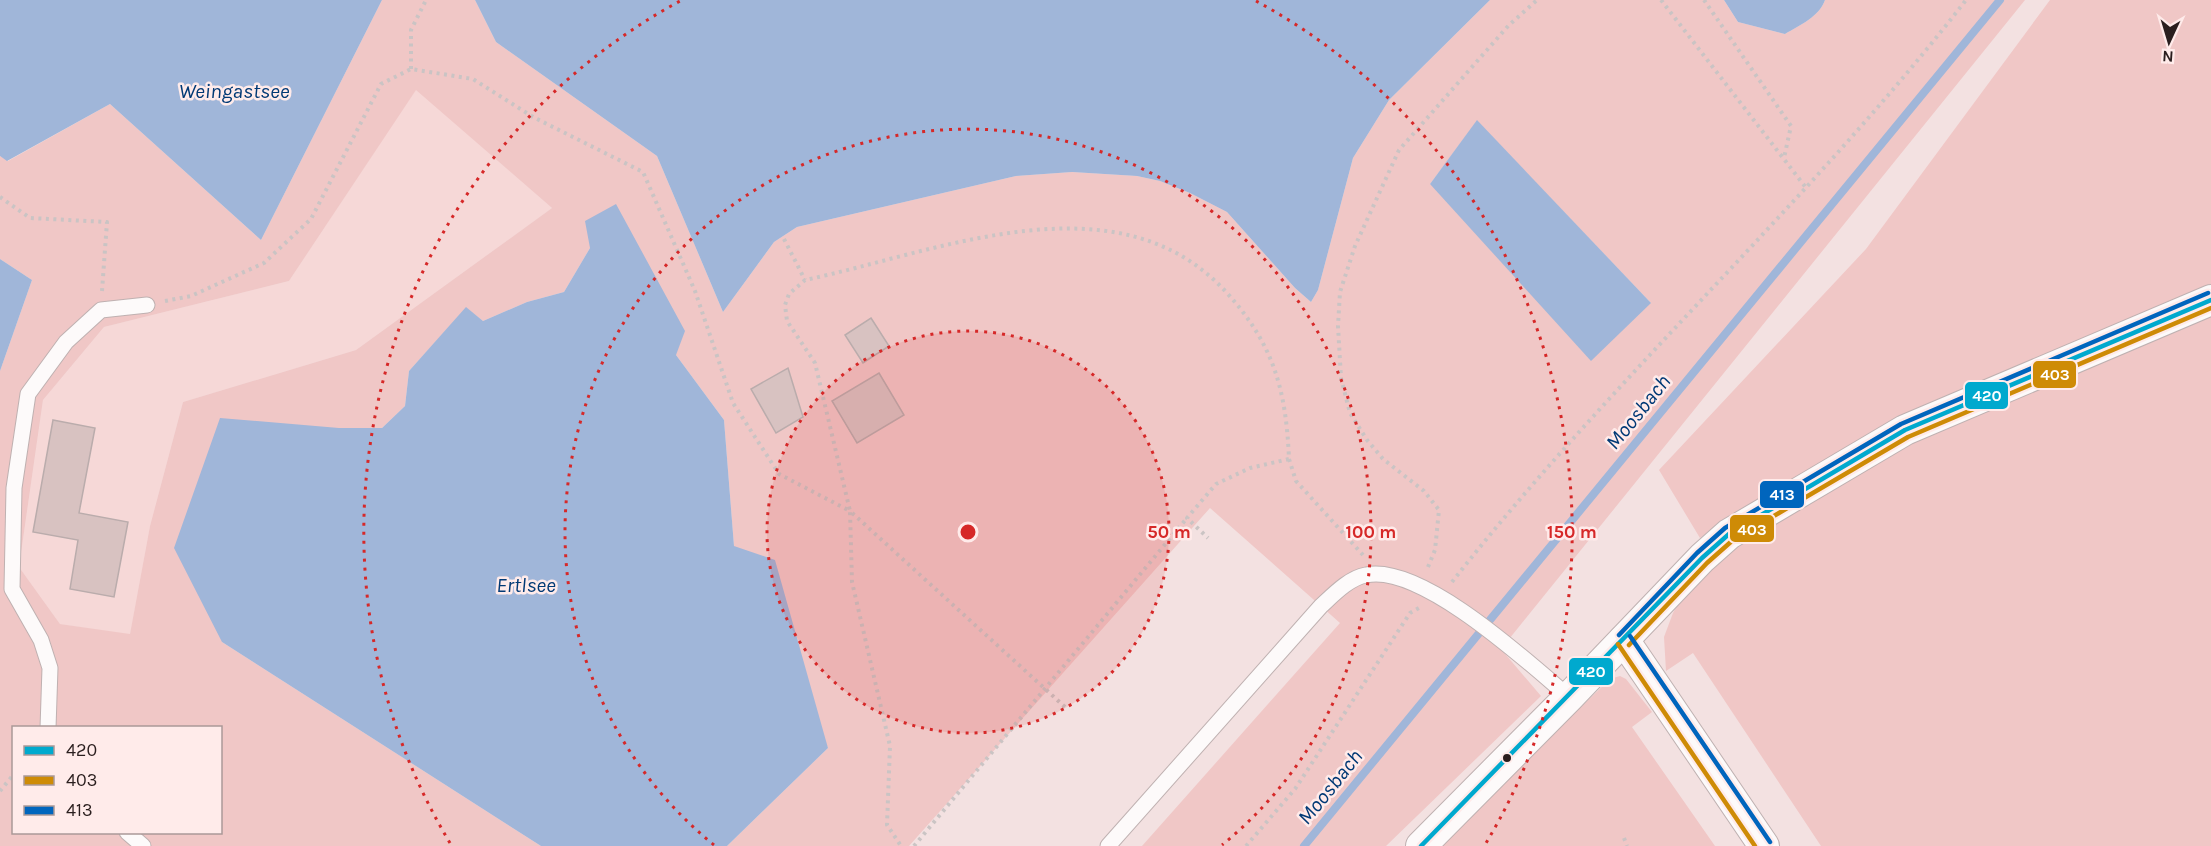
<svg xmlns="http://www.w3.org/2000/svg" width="2211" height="846" font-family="Karla,sans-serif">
  <rect width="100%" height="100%" fill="#f3e1e1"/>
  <polygon fill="#f6d8d7" points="416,89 552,208 356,350 183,402 150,526 130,635 60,624 19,567 43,400 104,327 289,281"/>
  <g fill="#f0c7c6" fill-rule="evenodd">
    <path d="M 382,0 L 475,0 L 496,42 L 657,156 L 723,312 L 774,242 L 797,227 L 1016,176 L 1072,172 L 1137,176 L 1160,181 L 1190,193 L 1227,212 L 1295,288 L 1311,302 L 1318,290 L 1353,158 L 1389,100 L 1490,0 L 1724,0 L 1738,22 L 1785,34 C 1800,25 1819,17 1825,0 L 2025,0 L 1501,649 L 1541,696 L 1386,846 L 1142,846 L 1340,623 L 1210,508 L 909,846 L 727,846 L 828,748 L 734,546 L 724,420 L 676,355 L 590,248 L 564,292 L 527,302 L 483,321 L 466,308 L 409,371 L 405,406 L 382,428 L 339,428 L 222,642 L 541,846 L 0,846 L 0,371 L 32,280 L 0,259 L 0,156 L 8,161 L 110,104 L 261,240 ZM 416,90 L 552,208 L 356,350 L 183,402 L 150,526 L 130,634 L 60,624 L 19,567 L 43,400 L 104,327 L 289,281 ZM 1477,121 L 1651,303 L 1430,184 ZM 14,728 L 220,728 L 220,832 L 14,832 Z"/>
    <polygon points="2050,0 2211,0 2211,290 1747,506 1700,538 1659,470 1866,249"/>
    <polygon points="2211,312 2211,846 1821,846 1693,653 1666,671 1664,637 1673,613 1682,596 1723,554 1859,466"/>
    <polygon points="1620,676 1626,679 1652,712 1632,727 1715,846 1437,846 1610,679"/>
  </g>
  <g fill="#a0b6d9">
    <polygon points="0,0 382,0 261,240 110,104 7,161 0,156"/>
    <polygon points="475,0 1490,0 1389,100 1353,158 1318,290 1311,302 1295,288 1227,212 1190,193 1160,181 1137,176 1072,172 1016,176 797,227 774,242 723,312 657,156 496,42"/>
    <path d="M 1724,0 L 1825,0 C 1819,17 1800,25 1785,34 L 1738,22 Z"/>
    <polygon points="1477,120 1651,303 1591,361 1430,184"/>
    <polygon points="616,204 685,331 676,355 724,420 734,546 775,560 828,748 727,846 541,846 222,642 174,548 220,418 339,428 382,428 405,406 409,371 466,307 483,321 527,302 564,292 590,248 585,221"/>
    <polygon points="0,259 32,280 0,371"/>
  </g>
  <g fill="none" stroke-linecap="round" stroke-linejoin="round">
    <polyline stroke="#a0b6d9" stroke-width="8" points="1304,846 2000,0"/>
  </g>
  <g fill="#d8c2c1" stroke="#baacac" stroke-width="1.5">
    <polygon points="871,318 889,346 863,363 845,335"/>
    <polygon points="788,368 803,417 776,433 751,389"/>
    <polygon points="879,373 904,415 857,443 832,401"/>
    <polygon points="53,420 95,428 79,513 128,522 114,597 70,589 78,540 33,532"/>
  </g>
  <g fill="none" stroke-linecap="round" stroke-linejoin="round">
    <defs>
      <g id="service">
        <polyline points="48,728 50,668 41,640 12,589 14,488 28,394 66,342 101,310 147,305"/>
        <polyline points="127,832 143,846"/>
        <path d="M 1108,846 L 1321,606 C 1333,595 1349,578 1366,575 C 1421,563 1528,662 1569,697"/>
      </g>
      <g id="minor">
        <polyline points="1624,640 1764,846"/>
        <polyline points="1421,846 1569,697 1702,558 1729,534 1905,430 2211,300"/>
      </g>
    </defs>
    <use href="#service" stroke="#bfb1b1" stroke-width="17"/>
    <use href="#minor" stroke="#bfb1b1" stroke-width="32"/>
    <g stroke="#cac4c4" stroke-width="4" stroke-dasharray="3 4.5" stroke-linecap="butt">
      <polyline points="1661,0 1807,189"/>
      <polyline points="1704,0 1791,126 1784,158"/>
      <polyline points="411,69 411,30 426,0"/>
      <polyline points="0,197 30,218 107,222 102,291"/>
      <polyline points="784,239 805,280"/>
      <polyline points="165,301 191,296 264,263 311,219 381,84 411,69 473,79 533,117 643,172 695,291 733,403 779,474 850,511 852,582 890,746 887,825 901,846"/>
      <polyline points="1289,459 1296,481 1363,555"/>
      <polyline points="1428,567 1435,550 1439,510 1424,491 1383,459 1367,440 1350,413 1341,378 1338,326 1340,292 1355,246 1399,150 1509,25 1537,0"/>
      <path d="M 1452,582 C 1612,378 1807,205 1966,0"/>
      <path d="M 1065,707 L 850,511 L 815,363 L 787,321 L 785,305 L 789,294 L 805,280 C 938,252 1118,173 1227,293 C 1274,345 1286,390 1289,459 L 1250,468 L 1216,484 L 1187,518 L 1208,538"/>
      <polyline points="0,791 14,774"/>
      <polyline points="1624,838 1627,846"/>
      <polyline points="914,846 1187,518"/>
      <polyline points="1246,846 1295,789 1410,613 1419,608"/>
    </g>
    <use href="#service" stroke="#fdfafa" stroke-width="15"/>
    <use href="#minor" stroke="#fdfafa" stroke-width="30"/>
    <defs>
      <polyline id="bus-1" points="1421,846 1702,558 1729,534 1905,430 2211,300"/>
      <g id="bus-2">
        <polyline points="1618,644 1755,846"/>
        <polyline points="1629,645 1707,563 1733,540 1908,437 2211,308"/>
      </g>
      <g id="bus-3">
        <polyline points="1619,635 1697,553 1725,528 1901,424 2208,293"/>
        <polyline points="1630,636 1770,842"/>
      </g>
    </defs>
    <use href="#bus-1" stroke="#ffebea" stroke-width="9"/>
    <use href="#bus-2" stroke="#ffebea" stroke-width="9"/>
    <use href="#bus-3" stroke="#ffebea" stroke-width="9"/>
    <use href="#bus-1" stroke="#00a9ce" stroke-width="4.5"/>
    <use href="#bus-2" stroke="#ce8b06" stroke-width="4.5"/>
    <use href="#bus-3" stroke="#0065bd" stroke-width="4.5"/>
  </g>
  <circle cx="968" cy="532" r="201" fill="#d62828" fill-opacity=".12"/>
  <g fill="none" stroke="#d62828" stroke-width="3" stroke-dasharray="3 6">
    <circle cx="968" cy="532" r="201"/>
    <path d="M714 845A403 403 0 1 1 1222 845"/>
    <path d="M450 843A604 604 0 0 1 680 1M1256 1A604 604 0 0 1 1486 843"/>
  </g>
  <circle fill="#2a1e1e" stroke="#ffebea" stroke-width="2" cx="1507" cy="758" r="5"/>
  <g text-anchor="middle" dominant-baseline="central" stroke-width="5" stroke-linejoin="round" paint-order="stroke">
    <g font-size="21" font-style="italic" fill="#003975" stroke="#ffebea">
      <text x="234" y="91">Weingastsee</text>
      <text transform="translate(1638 412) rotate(-51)">Moosbach</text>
      <text x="526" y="585">Ertlsee</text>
      <text transform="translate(1330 787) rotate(-51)">Moosbach</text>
    </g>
  </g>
  <circle cx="968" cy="532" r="9" fill="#d62828" stroke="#ffebea" stroke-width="3"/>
  <g font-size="18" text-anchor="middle" font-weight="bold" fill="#d62828" stroke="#ffebea" stroke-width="5" stroke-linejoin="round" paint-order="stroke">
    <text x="1169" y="538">50 m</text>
    <text x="1371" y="538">100 m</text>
    <text x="1572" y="538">150 m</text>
  </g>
  <g stroke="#ffebea" stroke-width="2">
    <rect x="2032" y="360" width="45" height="29" rx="6" fill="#ce8b06"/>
    <rect x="1964" y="381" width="45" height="29" rx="6" fill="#00a9ce"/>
    <rect x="1759" y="480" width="46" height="29" rx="6" fill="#0065bd"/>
    <rect x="1729" y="514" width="46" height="29" rx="6" fill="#ce8b06"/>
    <rect x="1568" y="657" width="46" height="29" rx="6" fill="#00a9ce"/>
  </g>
  <g font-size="16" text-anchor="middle" font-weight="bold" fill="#fff">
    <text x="2055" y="380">403</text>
    <text x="1987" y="401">420</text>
    <text x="1782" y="500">413</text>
    <text x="1752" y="535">403</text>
    <text x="1591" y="677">420</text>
  </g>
  <rect x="12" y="726" width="210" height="108" fill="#ffebea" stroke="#aa9998" stroke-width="1.5"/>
  <rect x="24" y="746" width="30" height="9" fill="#00a9ce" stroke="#aa9998" stroke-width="1.5"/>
  <text x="66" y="756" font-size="18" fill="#2a1e1e">420</text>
  <rect x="24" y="776" width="30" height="9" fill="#ce8b06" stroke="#aa9998" stroke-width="1.5"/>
  <text x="66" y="786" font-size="18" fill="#2a1e1e">403</text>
  <rect x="24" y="806" width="30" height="9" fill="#0065bd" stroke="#aa9998" stroke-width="1.5"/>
  <text x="66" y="816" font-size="18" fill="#2a1e1e">413</text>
  <g transform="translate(2169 42) rotate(184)" stroke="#ffebea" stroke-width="4.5" paint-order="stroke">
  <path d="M0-4.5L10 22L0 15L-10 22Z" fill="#2a1e1e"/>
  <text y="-9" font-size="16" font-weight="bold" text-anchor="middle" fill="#2a1e1e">N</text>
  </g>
</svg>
